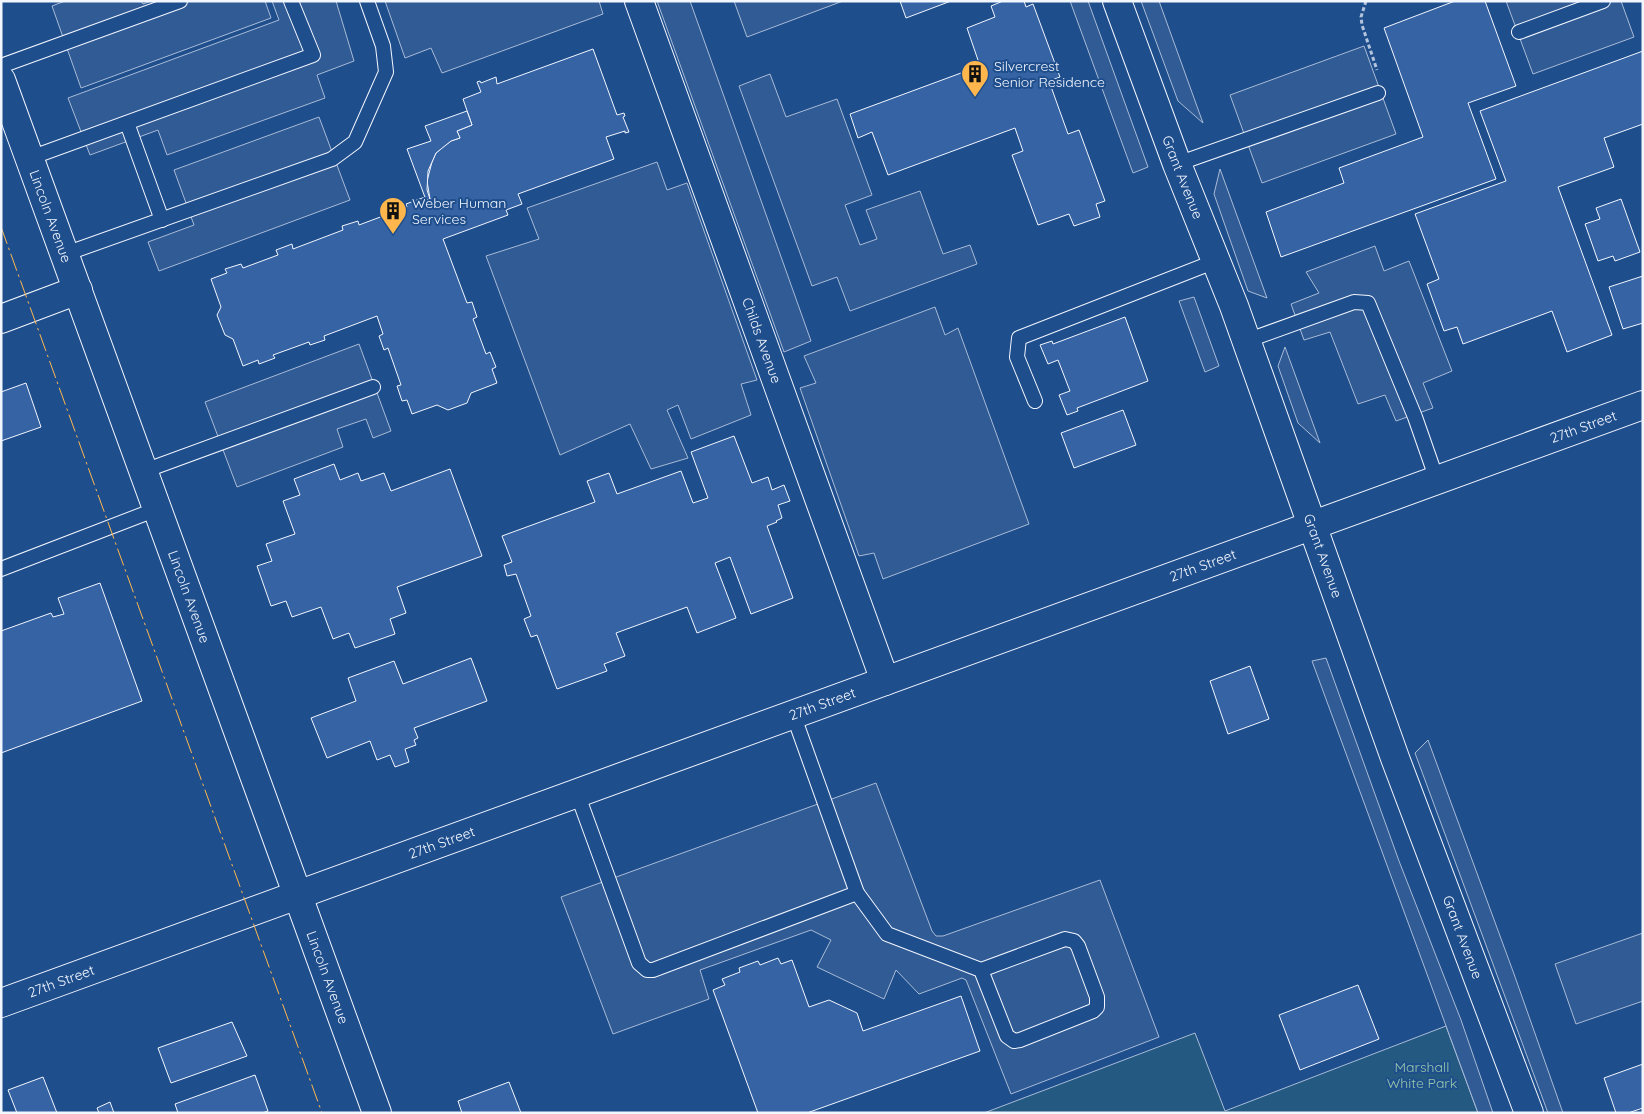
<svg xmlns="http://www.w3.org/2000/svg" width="1644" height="1114" font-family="Quicksand,sans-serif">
  <rect width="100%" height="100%" fill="#1f4e8c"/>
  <polygon fill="#245a82" stroke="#a8bbd7" points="1446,1026 1478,1113 984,1113 1195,1033 1225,1111"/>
  <g fill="#305b95" stroke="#a8bbd7">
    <polygon points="65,1 141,1 143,4 151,1 265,1 271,18 81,88 52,6"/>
    <polygon points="272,1 336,1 354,61 317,75 325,98 167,155 158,130 90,155 68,98 279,20"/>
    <polygon points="385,1 599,1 603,14 442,73 431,48 405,58"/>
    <polygon points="657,1 690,1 811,341 784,352"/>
    <polygon points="734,1 843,1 747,37"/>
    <polygon points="1070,1 1088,1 1148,167 1133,173"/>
    <polygon points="1141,1 1159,1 1203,123 1178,101"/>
    <polygon points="1506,1 1621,1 1634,37 1533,74"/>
    <polygon points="1364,46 1396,134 1262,183 1230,95"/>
    <polygon points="770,74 786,117 837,99 872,195 845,205 860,245 877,239 866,210 920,191 943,254 970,245 977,264 850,311 837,277 812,286 739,86"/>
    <polygon points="319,117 350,200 159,271 148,242 194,225 174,170"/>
    <polygon points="657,162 667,190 687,183 757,380 741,384 751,415 691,439 678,405 667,410 688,458 651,469 630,424 560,455 486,256 539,239 527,208"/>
    <polygon points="1220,169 1267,298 1248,291 1214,194"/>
    <polygon points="1375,246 1384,271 1409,261 1452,371 1423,383 1433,408 1396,421 1385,395 1358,404 1330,332 1304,340 1291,304 1319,293 1306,272"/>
    <polygon points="1194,297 1219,366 1205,372 1179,301"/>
    <polygon points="935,307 945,335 958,328 1029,524 883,579 874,553 859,556 800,388 816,383 804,356"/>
    <polygon points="359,344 391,431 373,438 366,419 337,429 343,447 237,487 205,402"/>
    <polygon points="1285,347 1320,443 1298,423 1278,366"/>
    <polygon points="1326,658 1399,861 1461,1020 1493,1113 1478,1113 1312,661"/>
    <polygon points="1428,740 1514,974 1563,1113 1548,1113 1415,753"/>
    <polygon points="876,783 932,931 936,936 943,936 1100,880 1159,1037 1011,1094 966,980 962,978 919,994 896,970 884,999 817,967 831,940 811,930 700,970 709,999 613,1034 561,897"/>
    <polygon points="1643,933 1643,1001 1576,1024 1555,964"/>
  </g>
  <g fill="#3563a3" stroke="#f2f6ff">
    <polygon points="900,1 951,1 906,18"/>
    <polygon points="1003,1 1024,1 1026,7 1033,4 1060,77 1049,81 1068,134 1079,130 1105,201 1096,204 1100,217 1074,226 1069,214 1038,225 1012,155 1023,151 1015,128 888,175 872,132 858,138 850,114 980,66 967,28 995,17 991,6"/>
    <polygon points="1455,1 1485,1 1516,86 1468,103 1496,179 1281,257 1266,212 1344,183 1339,168 1423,137 1384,28"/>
    <polygon points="593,49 617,115 624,113 625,116 623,117 629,132 625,133 625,131 606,137 614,159 518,194 522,204 506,210 508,215 443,239 467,303 472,302 477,317 473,319 486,354 490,352 496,367 492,369 497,383 471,393 467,403 448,410 437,405 412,414 407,400 402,401 397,386 401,385 388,348 384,350 379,336 383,334 377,316 324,336 325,340 310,345 309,342 273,355 275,358 259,364 258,360 243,366 233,339 225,335 217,315 221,307 211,279 227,273 225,269 241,264 243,268 278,255 276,250 292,244 293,249 343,230 342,226 358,221 359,225 407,207 406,204 425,197 426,200 430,199 427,181 432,162 436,153 443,147 451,141 460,138 457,131 472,125 463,99 481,92 477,82 480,81 481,83 496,77 497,84"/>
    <polygon points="1643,51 1643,124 1604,138 1614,167 1558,187 1612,335 1567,352 1552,311 1463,344 1457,327 1444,331 1427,284 1439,279 1415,214 1506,181 1480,111"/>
    <polygon points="467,111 472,125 457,131 460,138 451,141 436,153 428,171 427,190 430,199 426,200 407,149 431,141 425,126"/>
    <polygon points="1621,199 1640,252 1615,261 1613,256 1598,261 1585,224 1600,219 1596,208"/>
    <polygon points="1643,276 1643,323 1623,329 1609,287"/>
    <polygon points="1125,317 1148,381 1077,408 1078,411 1067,415 1059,395 1070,391 1058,360 1048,364 1040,345 1052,341 1053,344"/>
    <polygon points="26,383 41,427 1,441 1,392"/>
    <polygon points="1123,410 1136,445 1074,468 1061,433"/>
    <polygon points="734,436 752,483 768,477 772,490 784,485 790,501 778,505 782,518 776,521 777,522 767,526 793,598 751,614 730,557 715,563 736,618 697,633 687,607 616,633 625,656 604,664 607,671 557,689 537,635 531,637 524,619 531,616 516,574 507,576 504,565 512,562 502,536 595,502 587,481 609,473 617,494 681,471 693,503 708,498 691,452"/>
    <polygon points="334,464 340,480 358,473 361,481 384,473 391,491 450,469 482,556 397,587 406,613 390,619 395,634 355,648 349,633 333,639 321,607 292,617 286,601 271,606 257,566 272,561 266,544 295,534 283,501 300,495 294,479"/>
    <polygon points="100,583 142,701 1,753 1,631 51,613 53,617 64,614 58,598"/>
    <polygon points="471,658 487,701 414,728 418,738 414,740 416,745 405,749 409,762 395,767 390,755 377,760 370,741 327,758 311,718 356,701 348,678 394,661 403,684"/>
    <polygon points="1250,666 1269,719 1228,734 1210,681"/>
    <polygon points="778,958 781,964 792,960 809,1007 829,1000 857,1013 863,1031 961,996 980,1051 807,1113 758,1113 713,990 725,985 722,979 740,972 739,968 758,961 760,965"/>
    <polygon points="1358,985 1379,1039 1300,1070 1279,1015"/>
    <polygon points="232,1022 247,1056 171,1083 158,1048"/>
    <polygon points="1643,1064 1643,1108 1628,1113 1616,1113 1604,1078"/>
    <polygon points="255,1075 268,1111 262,1113 178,1113 175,1104"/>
    <polygon points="43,1077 57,1113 17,1113 8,1090"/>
    <polygon points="509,1082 521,1113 462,1113 458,1101"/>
    <polygon points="110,1102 114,1113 99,1113 97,1108"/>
  </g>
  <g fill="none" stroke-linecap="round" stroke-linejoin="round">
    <defs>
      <g id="lane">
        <polyline points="1519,32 1603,1"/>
        <polyline points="1,66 180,1"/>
        <polyline points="127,123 162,220"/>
        <polyline points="30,158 313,55 291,1"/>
        <polyline points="1177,164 1378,93"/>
        <polyline points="65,254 332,159 355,142 386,72 383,46 367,1"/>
        <polyline points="1246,341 1354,302 1368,303 1415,417 1437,480"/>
        <polyline points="1035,401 1017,357 1019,338 1216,261"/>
        <polyline points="144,471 373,387"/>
        <polyline points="1,569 157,509"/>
        <polyline points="577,793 639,963 647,970 653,970 857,893 793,714"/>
        <polyline points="857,893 887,934 981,970 1065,939 1074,941 1078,946 1097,997 1097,1007 1093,1011 1020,1040 1014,1041 1007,1036 981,970"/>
      </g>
      <g id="street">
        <path id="s1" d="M 639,1 L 885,681"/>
        <polyline points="1,319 78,290"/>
      </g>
      <g id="secondary">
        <path id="s2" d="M 1117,1 L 1177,164 L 1234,306 L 1395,758 L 1529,1113"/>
        <path id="s3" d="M 1,80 L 377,1113"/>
        <path id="s4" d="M 1,1003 L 1643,405"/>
      </g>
    </defs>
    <use href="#lane" stroke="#f2f6ff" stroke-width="16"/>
    <use href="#street" stroke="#f2f6ff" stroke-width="30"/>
    <use href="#secondary" stroke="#f2f6ff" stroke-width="30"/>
    <polyline stroke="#b3c4dc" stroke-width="3" stroke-dasharray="4 2.5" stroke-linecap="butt" points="1366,1 1361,17 1362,25 1377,70"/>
    <use href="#lane" stroke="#1f4e8c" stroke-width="14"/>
    <use href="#street" stroke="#1f4e8c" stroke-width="28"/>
    <use href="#secondary" stroke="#1f4e8c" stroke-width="28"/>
    <polyline stroke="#ffb74d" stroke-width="1" stroke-dasharray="18 4 2.5 4" stroke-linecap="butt" points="1,227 322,1113"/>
  </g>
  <defs>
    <symbol id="building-pin" viewBox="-11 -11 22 30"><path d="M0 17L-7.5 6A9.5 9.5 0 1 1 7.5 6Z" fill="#ffb74d" stroke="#1f4e8c"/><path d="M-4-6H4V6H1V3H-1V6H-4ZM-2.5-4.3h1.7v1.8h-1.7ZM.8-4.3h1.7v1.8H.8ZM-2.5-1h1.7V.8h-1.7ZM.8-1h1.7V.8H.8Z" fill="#111"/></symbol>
  </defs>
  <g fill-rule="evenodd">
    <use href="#building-pin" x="959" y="58" width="32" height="43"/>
    <use href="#building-pin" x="377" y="195" width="32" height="43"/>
  </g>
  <g text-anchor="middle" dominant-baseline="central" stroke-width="4" stroke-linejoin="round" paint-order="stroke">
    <g font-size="14" fill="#f2f6ff" stroke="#1f4e8c" text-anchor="start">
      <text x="994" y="66">Silvercrest<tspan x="994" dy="16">Senior Residence</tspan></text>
      <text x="412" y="203">Weber Human<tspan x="412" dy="16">Services</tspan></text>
    </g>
    <g font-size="14" fill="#f2f6ff" stroke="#1f4e8c">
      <text stroke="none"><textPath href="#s2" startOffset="188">Grant Avenue</textPath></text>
      <text stroke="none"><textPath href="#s3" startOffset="145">Lincoln Avenue</textPath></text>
      <text stroke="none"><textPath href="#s1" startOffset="361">Childs Avenue</textPath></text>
      <text stroke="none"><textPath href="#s4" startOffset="1684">27th Street</textPath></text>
      <text stroke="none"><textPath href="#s2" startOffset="592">Grant Avenue</textPath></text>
      <text stroke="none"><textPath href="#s4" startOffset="1279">27th Street</textPath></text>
      <text stroke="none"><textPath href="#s3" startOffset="550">Lincoln Avenue</textPath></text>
      <text stroke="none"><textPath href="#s4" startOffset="874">27th Street</textPath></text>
      <text stroke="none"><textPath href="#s4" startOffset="469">27th Street</textPath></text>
      <text stroke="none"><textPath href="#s2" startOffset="998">Grant Avenue</textPath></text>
      <text stroke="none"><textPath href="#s3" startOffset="955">Lincoln Avenue</textPath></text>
      <text stroke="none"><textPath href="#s4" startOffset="64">27th Street</textPath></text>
    </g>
    <g font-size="14" fill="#97c8a6" stroke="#1f4e8c">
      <text x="1422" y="1067">Marshall<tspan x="1422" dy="16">White Park</tspan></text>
    </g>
  </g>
  <rect width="1644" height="1114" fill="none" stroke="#f2f6ff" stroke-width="5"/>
</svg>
